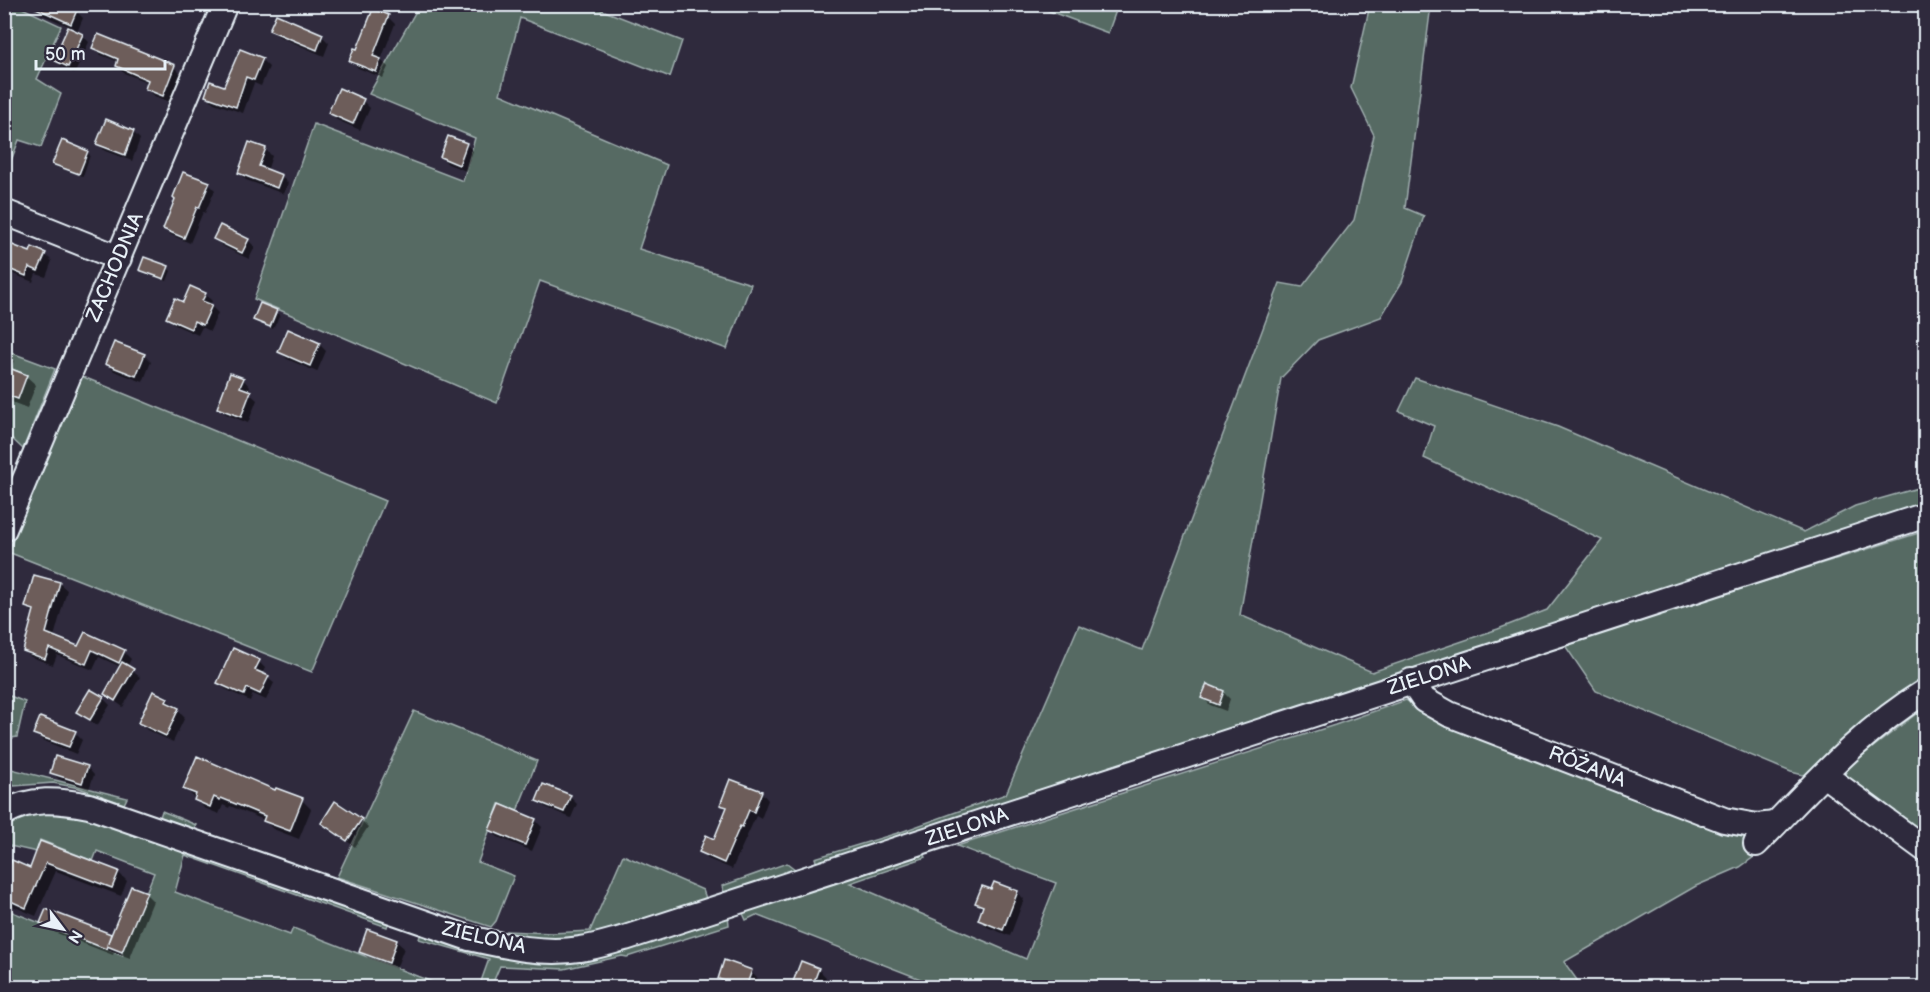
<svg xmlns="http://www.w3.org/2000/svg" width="1930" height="992" font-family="'Balsamiq Sans',sans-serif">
  <rect width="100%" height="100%" fill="#2f2a3d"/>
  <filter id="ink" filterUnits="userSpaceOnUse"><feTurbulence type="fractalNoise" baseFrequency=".0167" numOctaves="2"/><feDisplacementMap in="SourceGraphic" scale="12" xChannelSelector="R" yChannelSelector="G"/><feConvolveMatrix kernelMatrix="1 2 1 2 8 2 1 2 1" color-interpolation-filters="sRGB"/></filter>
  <g filter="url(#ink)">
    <g fill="#566a63" stroke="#9faeae" stroke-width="1.5">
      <polygon points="5,4 16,5 61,26 37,79 61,94 41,147 19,140 5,176"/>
      <polygon points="420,4 589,5 682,41 670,77 520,18 500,94 667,165 639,249 751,284 727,349 540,281 497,403 254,299 314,124 463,181 475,138 369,94"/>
      <polygon points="1033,5 1118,5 1108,33"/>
      <polygon points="1370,5 1431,5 1405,208 1424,216 1402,282 1381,317 1318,340 1281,378 1240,615 1372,672 1498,629 1547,610 1602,540 1424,458 1434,426 1399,411 1415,378 1558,427 1804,532 1855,506 1925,486 1925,505 818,867 815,858 901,832 1006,794 1079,625 1142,650 1280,283 1302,287 1354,220 1374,135 1351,88"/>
      <polygon points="12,353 55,369 23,449 5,432 4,394 18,399 27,375 6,367"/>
      <polygon points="81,376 385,501 312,672 8,552"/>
      <polygon points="1925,531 1925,683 1811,777 1791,772 1596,691 1564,644"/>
      <polygon points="5,694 25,702 17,737 5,739"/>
      <polygon points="1406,700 1435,718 1749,832 1762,851 1740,867 1696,886 1564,962 1582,987 941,987 756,915 746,920 741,909 922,850 926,857 850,883 1026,959 1056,883 957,846 1335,725"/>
      <polygon points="1925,707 1925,841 1842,780 1850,765"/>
      <polygon points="414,711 537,761 517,811 499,804 478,862 514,876 496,921 491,927 337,877"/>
      <polygon points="6,757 7,768 127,798 124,804 79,788 53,783 14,786 5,770"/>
      <polygon points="61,808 389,921 387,927 185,855 175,892 290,935 293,928 445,987 5,987 5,909 123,956 122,952 154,873 97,851 93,861 40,840 37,852 5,845 4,827 14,818"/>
      <polygon points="162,811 196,825 194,829 160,817"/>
      <polygon points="623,855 703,890 707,901 609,932 561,941 508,940 506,931 552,933 590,931"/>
      <polygon points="787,863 800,873 725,896 722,886"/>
      <polygon points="728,914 729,925 627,957 622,956 564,969 500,966 491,987 479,987 489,959 419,939 421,933 490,953"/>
    </g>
    <g fill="#0007">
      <polygon points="154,4 168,4 166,9"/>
      <polygon points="34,7 76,11 83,18 78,30 41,14"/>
      <polygon points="388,17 395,24 381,60 388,67 383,78 358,68 351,60"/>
      <polygon points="271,29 322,36 329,43 324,56 278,36"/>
      <polygon points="82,35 89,42 75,73 62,67 55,60"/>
      <polygon points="94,48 174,67 181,74 170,102 154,96 147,89 149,83 124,73 117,66 119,62 101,55"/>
      <polygon points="262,60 269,67 261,86 254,83 243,113 214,103 207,96 225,88"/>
      <polygon points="363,101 370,108 360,130 337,120 330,113"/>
      <polygon points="133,132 140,139 132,161 105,151 98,144"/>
      <polygon points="466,144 473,151 466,171 448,164 441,157"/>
      <polygon points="265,149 272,156 267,171 281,176 288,183 284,194 246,180 239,173"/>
      <polygon points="87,152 90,155 83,176 57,167 54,164"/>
      <polygon points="209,184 215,190 205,213 203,212 190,243 171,235 165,229"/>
      <polygon points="215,238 248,240 255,247 249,259 222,246"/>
      <polygon points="31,254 45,254 52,261 46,277 36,274 33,282 6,271 12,277 4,295 4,270 9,272 4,267"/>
      <polygon points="168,268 171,271 167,281 144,273 141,270"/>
      <polygon points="205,294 212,301 210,305 218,313 210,331 202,327 198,335 175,325 168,318 183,304"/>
      <polygon points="261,305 280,315 273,329 255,320"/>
      <polygon points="319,344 326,351 317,372 287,359 280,352"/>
      <polygon points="4,352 14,361 10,370 26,376 36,385 27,408 4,399"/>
      <polygon points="144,355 151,362 143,382 114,371 107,364"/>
      <polygon points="243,379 250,387 248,392 257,400 248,423 226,414 219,407"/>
      <polygon points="59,583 67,590 54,637 79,648 86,634 124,652 131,659 127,667 140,677 123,707 105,694 121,667 99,657 93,670 57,655 53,665 31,657 24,650 34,614 27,607"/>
      <polygon points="259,662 265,668 262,674 274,683 266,700 253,694 250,701 225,689 219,683"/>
      <polygon points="1223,692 1230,699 1226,711 1210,705 1203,698"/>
      <polygon points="103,698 110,705 97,726 78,712"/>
      <polygon points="167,699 185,717 173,742 147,730 140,723"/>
      <polygon points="35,733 75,733 82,740 76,754 42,740"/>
      <polygon points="87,767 94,775 89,789 59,779 51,772"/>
      <polygon points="185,788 302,800 311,809 299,839 273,829 264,820 230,806 229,808 223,805 219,814 204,808"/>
      <polygon points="761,792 768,800 761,819 756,816 732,869 708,859 701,851 715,841 727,810 722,805"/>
      <polygon points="570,797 577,804 571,818 545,807 538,800"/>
      <polygon points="361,820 368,827 355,847 323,823"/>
      <polygon points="535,820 542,827 532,851 498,837 490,830"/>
      <polygon points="41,843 118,872 127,881 121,896 56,871 36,916 8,904 4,900 4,882 31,870"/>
      <polygon points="992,891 1017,892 1024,899 1010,936 987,927 980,920 983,910 977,903"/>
      <polygon points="146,894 153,901 130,958 114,952 113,955 49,930 42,923 47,911 112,937"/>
      <polygon points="396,941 404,948 396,969 368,958 360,951"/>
      <polygon points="802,963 818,969 826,977 821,988 793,988"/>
      <polygon points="751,972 758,979 755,988 733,988 727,985 719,978"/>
    </g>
    <g fill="#6d5d5a" stroke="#e8f1f8" stroke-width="1.5">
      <polygon points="27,4 64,4 77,10 71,24"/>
      <polygon points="373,9 389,15 373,56 381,59 376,72 349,61 354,48 357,49"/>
      <polygon points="276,14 323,34 317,50 269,30"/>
      <polygon points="68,27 83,34 68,67 53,60"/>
      <polygon points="98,34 175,65 163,96 145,89 148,80 116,66 118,59 92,48"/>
      <polygon points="240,49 263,58 254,80 246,77 236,107 205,96 210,81 224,86"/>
      <polygon points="339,88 364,99 353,124 328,113"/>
      <polygon points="106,119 134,131 125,155 96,144"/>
      <polygon points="448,136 467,143 459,165 440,157"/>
      <polygon points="62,140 88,151 79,174 52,164"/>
      <polygon points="249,142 266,148 259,166 282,175 277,188 238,173"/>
      <polygon points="183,172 210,182 199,208 197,207 184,238 163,229 175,199 173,197"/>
      <polygon points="220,225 249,239 242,253 213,239"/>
      <polygon points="10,244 30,252 32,247 46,253 38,271 29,267 26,276 4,267 4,259"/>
      <polygon points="144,257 169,266 164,279 139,270"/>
      <polygon points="190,286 206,293 202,301 212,305 203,325 194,321 191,329 166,318 175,298 183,302"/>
      <polygon points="260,303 277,310 270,327 253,320"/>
      <polygon points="288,329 320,343 310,366 278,352"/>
      <polygon points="114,342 145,354 136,376 105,364"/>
      <polygon points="4,366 27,375 18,399 4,394"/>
      <polygon points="230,373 244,378 240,387 251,391 241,417 217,408"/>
      <polygon points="34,575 60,582 46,633 78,646 85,632 125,650 119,663 92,650 86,664 49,648 45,659 23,651 34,610 25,607"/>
      <polygon points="233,648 260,660 255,670 269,676 260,694 247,688 244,695 217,683"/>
      <polygon points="122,662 134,669 115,701 104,694"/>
      <polygon points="1207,684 1224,691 1219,705 1201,698"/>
      <polygon points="90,689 104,697 90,720 76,712"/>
      <polygon points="153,691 168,698 166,702 179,708 166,736 138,723"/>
      <polygon points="40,717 76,731 69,747 33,734"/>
      <polygon points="55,756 88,766 82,783 50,773"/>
      <polygon points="197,756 275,790 276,788 303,798 290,831 263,821 265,816 221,798 220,800 214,797 210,807 194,800 196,794 183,789"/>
      <polygon points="730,779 762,791 754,812 749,810 742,827 740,826 724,863 699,852 706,835 714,839 727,807 720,805"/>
      <polygon points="543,784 571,795 564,812 536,801"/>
      <polygon points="335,801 362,819 347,841 321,823"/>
      <polygon points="500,804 536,819 525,845 489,830"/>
      <polygon points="40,841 119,871 112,888 46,863 26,908 4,898 4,878 12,860 30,868"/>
      <polygon points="994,882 1018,891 1003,930 978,920 983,906 975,903 982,886 991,889"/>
      <polygon points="131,886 147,892 122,952 107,946 106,949 40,923 46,909 111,934 107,945"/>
      <polygon points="367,929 397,940 389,963 359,952"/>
      <polygon points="724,960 752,970 746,987 718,979"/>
      <polygon points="801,961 819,968 812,987 791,987"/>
    </g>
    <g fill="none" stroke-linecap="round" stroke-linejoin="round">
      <defs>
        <g id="minor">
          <polyline points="4,212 119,258"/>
          <polyline points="4,529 225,4"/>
          <polyline points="1411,681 1424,700 1449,714 1724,820 1757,826 1775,824"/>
          <polyline points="1824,775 1926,850"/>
          <path d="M 4,813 C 31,797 59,800 89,806 L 469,938 C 505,946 543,955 580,949 C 595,947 610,942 625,938 L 1926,515"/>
          <path d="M 1756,844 C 1810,789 1860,731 1926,691"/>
        </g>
      </defs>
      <use href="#minor" stroke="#e8f1f8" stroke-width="28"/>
      <use href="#minor" stroke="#2f2a3d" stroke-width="24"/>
    </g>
  </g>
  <g text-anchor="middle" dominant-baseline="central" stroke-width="4.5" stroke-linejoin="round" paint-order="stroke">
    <g font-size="20" fill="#e8f1f8" stroke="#2f2a3d">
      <text transform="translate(115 267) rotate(-67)">ZACHODNIA</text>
      <text transform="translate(1429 676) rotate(-18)">ZIELONA</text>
      <text transform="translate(1587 767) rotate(21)">RÓŻANA</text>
      <text transform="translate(967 827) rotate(-18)">ZIELONA</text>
      <text transform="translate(484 938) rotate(13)">ZIELONA</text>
    </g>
  </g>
  <rect width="1930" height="992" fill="none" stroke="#2f2a3d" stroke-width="24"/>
  <rect x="12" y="12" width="1906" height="968" fill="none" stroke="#e8f1f8" stroke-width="2" filter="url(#ink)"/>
  <g transform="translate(63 929) rotate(122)" stroke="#2f2a3d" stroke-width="4.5" paint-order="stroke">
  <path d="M0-4.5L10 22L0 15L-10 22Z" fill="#e8f1f8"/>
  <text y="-9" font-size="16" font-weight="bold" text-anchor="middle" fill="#e8f1f8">N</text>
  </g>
  <path d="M36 60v9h129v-9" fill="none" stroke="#e8f1f8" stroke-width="3"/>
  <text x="45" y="60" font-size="18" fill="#e8f1f8" stroke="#2f2a3d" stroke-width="4.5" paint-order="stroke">50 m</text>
</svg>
